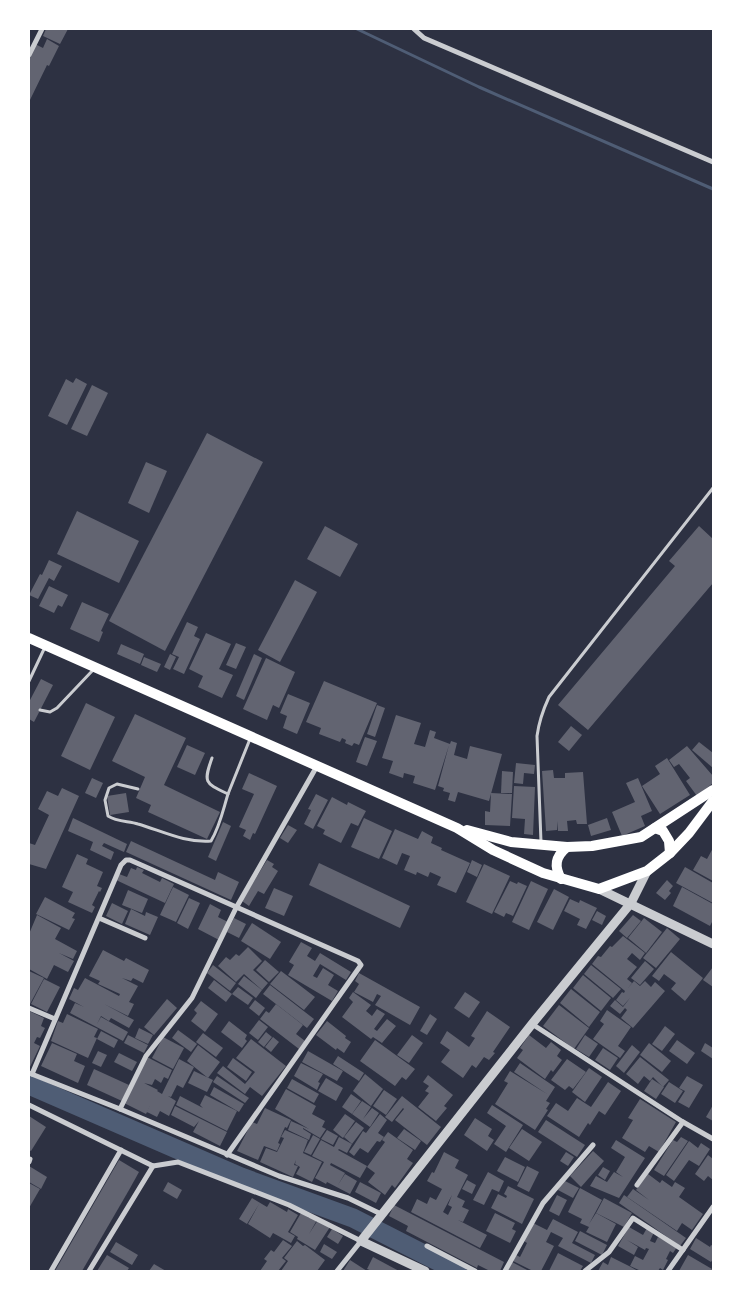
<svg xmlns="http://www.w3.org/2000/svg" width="742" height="1300" font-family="Lora,serif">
  <rect width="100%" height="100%" fill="#2d3142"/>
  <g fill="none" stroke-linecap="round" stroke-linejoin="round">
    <polyline stroke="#4f5d75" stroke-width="3" points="357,29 479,87 713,189"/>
    <polyline stroke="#4f5d75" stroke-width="19" points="29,1085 241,1177 353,1218 457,1271"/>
  </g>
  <g fill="#626471" fill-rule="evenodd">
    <polygon points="46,29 68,29 60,44 43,36"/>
    <polygon points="47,39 59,46 49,66 47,65 29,102 29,56 35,44 43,48"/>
    <polygon points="76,378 87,384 67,425 48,416 66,379 73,383"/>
    <polygon points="92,385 108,393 87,436 71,429"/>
    <polygon points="207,433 263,462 165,651 109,621"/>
    <polygon points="146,462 167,471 149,513 128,503"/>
    <polygon points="77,511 139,541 119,583 57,554"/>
    <polygon points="325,526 358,544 340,577 307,559"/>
    <polygon points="699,526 713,539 713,583 588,730 558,705 675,566 669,561"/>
    <polygon points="49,560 62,566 54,581 49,578 38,599 29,595 40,574 42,575"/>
    <polygon points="295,580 317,592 280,662 258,650"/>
    <polygon points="49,586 68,595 62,607 58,605 54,613 39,606"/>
    <polygon points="82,602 109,614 101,631 103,632 99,642 70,629"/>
    <polygon points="187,622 198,627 194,636 200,639 184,674 173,669 179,657 172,654"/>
    <polygon points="206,633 231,644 219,669 233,675 222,698 198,687 203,676 189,669"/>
    <polygon points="236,643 246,647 236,669 226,665"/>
    <polygon points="121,644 144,654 140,664 117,654"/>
    <polygon points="170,654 176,657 170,670 164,667"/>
    <polygon points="254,654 262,658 244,700 236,696"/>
    <polygon points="144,657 161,664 157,672 141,665"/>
    <polygon points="266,658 295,672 279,708 273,705 267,720 243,709"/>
    <polygon points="41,679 53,685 34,722 29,719 29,702"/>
    <polygon points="324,681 377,703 359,745 354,743 352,746 345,743 346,740 342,738 340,742 319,734 321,728 306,722"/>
    <polygon points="288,694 310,703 297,734 283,728 287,716 280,713"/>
    <polygon points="86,703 115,717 90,770 61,756"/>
    <polygon points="377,705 385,708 375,737 367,734"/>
    <polygon points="135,714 186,738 164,785 220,812 207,839 148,812 151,805 136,798 145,777 112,761"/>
    <polygon points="396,715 421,723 414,744 425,747 430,730 436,732 434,738 450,744 451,741 457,743 454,755 467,759 470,746 502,754 489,801 458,792 455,802 448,800 450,793 443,791 444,788 438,786 449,745 435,790 413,783 415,776 404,773 403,778 389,773 393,761 382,758"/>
    <polygon points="571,726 582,735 569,751 558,742"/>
    <polygon points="365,737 377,741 367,766 356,762"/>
    <polygon points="699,742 713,753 713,768 692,750"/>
    <polygon points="187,745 205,753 195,775 177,767"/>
    <polygon points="687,746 713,776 713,783 697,796 686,781 690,778 679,764 674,767 669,760"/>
    <polygon points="667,758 690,795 660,814 642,786 660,774 655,766"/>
    <polygon points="516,763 535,765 534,774 524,773 523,784 514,783"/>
    <polygon points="553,770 554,778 565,778 565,773 583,772 587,824 577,824 576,820 567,821 568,831 558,831 557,821 557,830 546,831 542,771"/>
    <polygon points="502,771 513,772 512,793 501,793"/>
    <polygon points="249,773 277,786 255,834 253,833 250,840 243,836 246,830 239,827 254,794 242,789"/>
    <polygon points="92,778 103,783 96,798 85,793"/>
    <polygon points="638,778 652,811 641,816 645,826 622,836 612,812 635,802 626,783"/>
    <polygon points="514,786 535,787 533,835 524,834 525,819 512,818"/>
    <polygon points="62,788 79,796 46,869 29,864 29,843 35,845 49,815 38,809 47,791 58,796"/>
    <polygon points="126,793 129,812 110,815 107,796"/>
    <polygon points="491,793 512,794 510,826 485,825 485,811 490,812"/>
    <polygon points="316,794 328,800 313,829 304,824 311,810 308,809"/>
    <polygon points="332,797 347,805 348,802 366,811 358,826 351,823 341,843 323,834 325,830 317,826"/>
    <polygon points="73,818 127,844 124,852 104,843 102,846 114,852 111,860 90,850 93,842 68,831"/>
    <polygon points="364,818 392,831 379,859 351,847"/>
    <polygon points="607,818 611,830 591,836 588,825"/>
    <polygon points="223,822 231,826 216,861 208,857"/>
    <polygon points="288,825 297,830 288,843 280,838"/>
    <polygon points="395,829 418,839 422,831 433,837 431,843 442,848 441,850 470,863 456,893 437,885 441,877 430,872 428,877 417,872 416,875 404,870 410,856 402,853 397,865 382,858"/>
    <polygon points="131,841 215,880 218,872 239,882 231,900 126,852"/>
    <polygon points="713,848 713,881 693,870 701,856 707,859"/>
    <polygon points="77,854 88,859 86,864 103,872 97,886 102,888 100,892 99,891 92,905 95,907 92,913 68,902 73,892 62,887"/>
    <polygon points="267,860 274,864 272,867 278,871 264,894 258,891 249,906 242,901"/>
    <polygon points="472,860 482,865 477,877 467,872"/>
    <polygon points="319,863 410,906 400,928 309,885"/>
    <polygon points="484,864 510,876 492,914 466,902"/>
    <polygon points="137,867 144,870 142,873 160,882 162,878 174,884 165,903 116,880 119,874 127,877 131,868 136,870"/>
    <polygon points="685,867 713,883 713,903 676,883"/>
    <polygon points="667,880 673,886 669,891 671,893 665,900 656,893"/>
    <polygon points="510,881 517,884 518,882 527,886 513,916 506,913 504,917 494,912"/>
    <polygon points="531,881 548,889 529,930 512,922"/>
    <polygon points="173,887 189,895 176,922 160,915"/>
    <polygon points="682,887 713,904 713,920 710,926 673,906"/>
    <polygon points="274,888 293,896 284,916 265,908"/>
    <polygon points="554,889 569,897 553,930 537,922"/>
    <polygon points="128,890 148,899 142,913 122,905"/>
    <polygon points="45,897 75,913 72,918 75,919 69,930 36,914"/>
    <polygon points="189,898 200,903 188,929 177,923"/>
    <polygon points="570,899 579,903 580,900 597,908 586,929 577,925 580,919 564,911"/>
    <polygon points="112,903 128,911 122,924 106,916"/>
    <polygon points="210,904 221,910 218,917 228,922 219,940 198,929"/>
    <polygon points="131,909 145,916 146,912 158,917 150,935 125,924"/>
    <polygon points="597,911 606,916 602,925 592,920"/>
    <polygon points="37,915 61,928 55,939 77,951 73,959 59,953 74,961 68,972 54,965 47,979 29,969 29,934"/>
    <polygon points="633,915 641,921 627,938 619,931"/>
    <polygon points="234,918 246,924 239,938 227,932"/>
    <polygon points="644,918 662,932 646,953 628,938"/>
    <polygon points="252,923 281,942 270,959 241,941"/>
    <polygon points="667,928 680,939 656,968 643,958"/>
    <polygon points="623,936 645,953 640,960 632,953 627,959 637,967 627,979 632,983 627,989 634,981 640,986 645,981 651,987 655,982 665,991 633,1028 621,1018 627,1010 625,1008 620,1014 610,1006 615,1000 623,1007 630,998 623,1006 616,1000 622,992 624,993 625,991 592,964 598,956 601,957 610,946 612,947"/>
    <polygon points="301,942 312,948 307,956 315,961 320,953 351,972 346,980 320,964 313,976 317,978 323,968 334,975 328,985 338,991 332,1001 288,975 294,965 289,962"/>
    <polygon points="248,947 262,961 253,970 268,983 262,990 244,974 236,982 218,966 226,957 230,960 236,954 239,956"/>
    <polygon points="103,950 124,961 126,958 149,970 143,983 133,978 131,981 122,978 138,986 129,1002 134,1004 128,1016 104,1004 134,1020 129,1028 111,1018 109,1021 101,1016 97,1024 101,1017 128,1032 123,1041 70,1013 75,1003 84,1007 69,999 74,988 78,990 85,978 119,996 120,994 98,984 100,981 89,976"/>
    <polygon points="671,952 703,978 685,1001 671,989 676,983 664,974 659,981 652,976"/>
    <polygon points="265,960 279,972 269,982 256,970"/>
    <polygon points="645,961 654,969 640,985 631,978"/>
    <polygon points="213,965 236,983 230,991 207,973"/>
    <polygon points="591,965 621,989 613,998 584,974"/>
    <polygon points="713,967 713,987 703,980"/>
    <polygon points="29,971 44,978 30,1004 29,1003"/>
    <polygon points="281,971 315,997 304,1010 270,984"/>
    <polygon points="359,973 420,1007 410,1025 375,1005 381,996 377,994 373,1002 354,992 359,984 355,981"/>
    <polygon points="583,975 611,998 601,1011 573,988"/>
    <polygon points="244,976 262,990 256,998 238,984"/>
    <polygon points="44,979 60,987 47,1012 31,1004"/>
    <polygon points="214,980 232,994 226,1002 208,988"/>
    <polygon points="270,985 314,1019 307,1028 263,994"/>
    <polygon points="238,987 253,998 248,1005 232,994"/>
    <polygon points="571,989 600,1012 589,1027 560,1003"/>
    <polygon points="353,992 371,1005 366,1011 372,1016 377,1009 385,1014 374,1029 377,1031 387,1019 396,1026 382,1043 373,1037 371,1039 342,1017 353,1002 349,998"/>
    <polygon points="465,992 480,1002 469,1018 454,1008"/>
    <polygon points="167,999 177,1008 154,1035 144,1027"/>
    <polygon points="255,1000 265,1008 259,1016 249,1008"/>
    <polygon points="201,1001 218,1014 205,1032 191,1021 197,1013 194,1010"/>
    <polygon points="276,1004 303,1025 296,1034 305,1041 299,1049 260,1019 266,1011 269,1013"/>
    <polygon points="559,1005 589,1028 574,1049 543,1026"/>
    <polygon points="607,1010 631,1027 618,1046 625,1051 620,1058 593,1039 604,1024 600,1021"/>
    <polygon points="29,1011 44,1018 41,1026 45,1028 40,1038 37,1037 34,1043 40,1046 29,1069"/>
    <polygon points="487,1011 510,1027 493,1052 495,1053 489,1060 484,1057 476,1068 472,1065 463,1078 441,1062 450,1050 440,1043 447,1031 469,1047 475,1038 471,1036"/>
    <polygon points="67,1014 98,1029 94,1037 97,1038 88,1058 51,1041 58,1021 63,1023"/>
    <polygon points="430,1014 437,1019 427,1035 420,1031"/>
    <polygon points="259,1020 268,1027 258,1040 249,1033"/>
    <polygon points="229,1021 247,1035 245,1039 247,1041 242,1048 221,1032"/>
    <polygon points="327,1021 346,1036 345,1038 351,1042 344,1053 337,1048 336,1050 316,1035"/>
    <polygon points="665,1026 675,1034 662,1051 652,1044"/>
    <polygon points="139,1028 153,1035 148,1044 135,1038"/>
    <polygon points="178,1030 197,1044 191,1052 172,1038"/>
    <polygon points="101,1031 118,1040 114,1048 97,1039"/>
    <polygon points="266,1032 272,1037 264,1047 258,1042"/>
    <polygon points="203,1033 223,1048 216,1057 196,1042"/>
    <polygon points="128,1035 148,1045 144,1053 124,1043"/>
    <polygon points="412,1035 423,1043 409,1063 397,1055"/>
    <polygon points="529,1035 546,1048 551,1042 561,1050 557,1056 562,1060 553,1072 551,1070 545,1079 517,1058 523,1050 520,1048"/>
    <polygon points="585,1035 598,1044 589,1057 576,1049"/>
    <polygon points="163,1037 184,1048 173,1069 152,1058"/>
    <polygon points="273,1037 279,1042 271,1052 265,1047"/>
    <polygon points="251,1039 286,1066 262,1096 250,1087 245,1094 217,1073 223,1066 245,1084 255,1072 236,1058"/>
    <polygon points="375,1040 415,1069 406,1080 402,1077 395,1086 360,1061"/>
    <polygon points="677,1040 695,1053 687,1064 669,1051"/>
    <polygon points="52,1043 77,1054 74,1061 85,1066 78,1083 41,1066"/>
    <polygon points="649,1043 671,1061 662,1072 640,1055"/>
    <polygon points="705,1043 713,1048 713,1059 701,1051"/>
    <polygon points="198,1045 220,1062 208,1078 187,1061"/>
    <polygon points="632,1045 640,1052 624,1073 616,1066"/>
    <polygon points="603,1048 618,1058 610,1070 595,1060"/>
    <polygon points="98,1051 107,1055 101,1067 92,1063"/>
    <polygon points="308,1051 343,1071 337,1081 302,1062"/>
    <polygon points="119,1053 137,1062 132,1071 114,1062"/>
    <polygon points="338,1056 364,1073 359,1081 333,1064"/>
    <polygon points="147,1057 172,1070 168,1079 164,1077 161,1083 155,1079 152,1085 144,1083 158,1090 157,1091 162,1094 179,1059 194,1067 183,1088 177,1085 171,1097 168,1096 176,1101 169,1116 160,1111 157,1117 147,1112 151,1104 146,1114 124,1103"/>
    <polygon points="640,1057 669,1080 663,1087 653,1077 650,1081 644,1076 638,1084 626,1074"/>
    <polygon points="233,1058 252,1072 246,1081 227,1067"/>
    <polygon points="567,1059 586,1072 573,1089 569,1086 565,1090 551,1080"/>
    <polygon points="301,1063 323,1074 318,1082 320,1083 317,1090 294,1076"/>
    <polygon points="520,1063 555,1087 546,1101 550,1103 546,1109 548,1110 535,1130 495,1104 508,1083 504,1081 510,1071 547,1094 514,1072"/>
    <polygon points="589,1068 602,1077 585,1102 572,1092"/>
    <polygon points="94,1069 129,1085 122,1101 87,1085"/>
    <polygon points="194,1071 213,1080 207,1092 188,1083"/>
    <polygon points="365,1074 383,1089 371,1106 353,1091"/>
    <polygon points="428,1075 453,1095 444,1106 447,1108 436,1121 418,1107 429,1093 425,1091 429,1086 423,1082"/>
    <polygon points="217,1076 249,1098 245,1103 213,1082"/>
    <polygon points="687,1076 703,1085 689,1108 678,1102 685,1091 679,1088"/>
    <polygon points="326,1078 343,1088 336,1101 318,1091"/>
    <polygon points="292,1079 319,1094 314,1103 287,1088"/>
    <polygon points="652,1079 664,1087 656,1099 644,1091"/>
    <polygon points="608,1082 621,1091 605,1115 599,1111 590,1125 588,1123 579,1137 547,1116 556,1103 568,1111 577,1098 591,1107"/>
    <polygon points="669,1082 683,1091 675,1103 661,1094"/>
    <polygon points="214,1087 244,1104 239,1112 210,1095"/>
    <polygon points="286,1089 316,1106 312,1114 325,1121 322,1127 326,1129 320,1138 303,1128 303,1129 311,1134 309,1140 288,1130 291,1121 309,1129 275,1109"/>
    <polygon points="384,1090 397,1099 386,1115 373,1106"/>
    <polygon points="351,1094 361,1101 352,1114 342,1107"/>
    <polygon points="205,1095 237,1111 227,1131 176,1105 180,1096 203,1108 200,1105"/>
    <polygon points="402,1096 441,1127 427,1145 395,1120 404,1109 403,1108 392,1122 385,1117"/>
    <polygon points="640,1099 676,1122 659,1152 649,1146 645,1152 622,1138 633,1120 628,1118"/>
    <polygon points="362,1101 371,1107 363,1119 372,1108 379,1113 370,1127 352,1114"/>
    <polygon points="492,1105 523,1125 506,1152 494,1144 506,1126 487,1113"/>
    <polygon points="713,1105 713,1121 706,1117"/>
    <polygon points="175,1106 227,1132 220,1146 193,1132 199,1121 194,1127 171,1115"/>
    <polygon points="265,1108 291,1120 287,1128 285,1127 278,1143 280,1144 277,1151 264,1146 258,1160 237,1151 252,1122 257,1124"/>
    <polygon points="345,1114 355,1121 343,1138 333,1130"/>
    <polygon points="380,1114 387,1120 378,1133 384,1137 380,1142 377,1141 368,1153 360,1148 354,1156 349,1152 354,1145 355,1146 354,1145 363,1131 366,1133"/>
    <polygon points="29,1116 46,1127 31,1151 29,1150"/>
    <polygon points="475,1118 492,1129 488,1136 494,1140 487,1151 464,1135"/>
    <polygon points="546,1120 585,1145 577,1157 538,1132"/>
    <polygon points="356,1122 364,1128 352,1144 344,1137"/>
    <polygon points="404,1129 421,1141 415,1150 397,1138"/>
    <polygon points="522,1129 542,1142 529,1161 509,1148"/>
    <polygon points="285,1130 308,1140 303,1153 322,1162 312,1182 296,1174 300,1167 295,1164 296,1160 294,1165 298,1166 293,1177 260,1162 266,1148 277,1152 276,1154 284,1138 281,1137"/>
    <polygon points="327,1130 338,1136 333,1145 321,1139"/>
    <polygon points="388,1132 413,1150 407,1159 413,1163 395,1188 392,1185 385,1195 368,1182 375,1173 367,1167 385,1142 382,1140"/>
    <polygon points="313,1135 320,1139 311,1155 304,1152"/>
    <polygon points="339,1137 352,1144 347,1153 339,1149 338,1150 367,1166 360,1178 331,1163 330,1165 345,1173 338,1185 345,1174 357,1181 350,1194 327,1182 326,1184 315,1178 324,1162 312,1156 321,1140 334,1147"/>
    <polygon points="681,1137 688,1141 664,1176 654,1170 673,1140 677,1142"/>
    <polygon points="616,1140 645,1158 619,1198 590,1186 596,1176 607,1182 614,1172 623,1177 616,1172 625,1157 611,1148"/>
    <polygon points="689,1141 698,1148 701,1143 710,1149 699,1166 689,1160 674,1181 666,1175"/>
    <polygon points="593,1151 604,1161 581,1187 570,1176"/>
    <path d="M 444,1152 L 459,1160 L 455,1168 L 468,1175 L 457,1197 L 465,1201 L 462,1207 L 469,1210 L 463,1222 L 458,1220 L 487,1235 L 480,1248 L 411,1212 L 417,1199 L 427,1204 L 430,1197 L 436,1200 L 442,1189 L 427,1181 L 432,1172 L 434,1173 ZM 452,1195 L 448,1205 L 452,1207 L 448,1215 L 443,1212 Z"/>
    <polygon points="566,1152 574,1157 568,1166 560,1161"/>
    <polygon points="708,1155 713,1159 713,1180 708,1176 704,1181 695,1174"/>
    <polygon points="505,1157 525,1167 518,1182 497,1171"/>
    <polygon points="119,1160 139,1172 129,1190 82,1271 55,1271"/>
    <polygon points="29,1166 47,1177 41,1189 29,1182"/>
    <polygon points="527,1166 539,1172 529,1192 517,1186"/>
    <polygon points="603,1167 610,1171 605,1180 598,1175"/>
    <polygon points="488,1172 504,1181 499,1192 492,1189 484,1205 473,1200"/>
    <polygon points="648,1174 660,1183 662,1180 672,1187 675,1182 685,1188 679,1197 703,1214 692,1230 682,1223 677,1231 627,1197 633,1189 649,1200 636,1190"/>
    <polygon points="467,1180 476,1185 472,1194 462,1189"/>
    <polygon points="563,1180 579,1188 573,1198 558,1190"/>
    <polygon points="168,1182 182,1190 177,1199 163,1191"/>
    <polygon points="360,1182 381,1193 376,1203 355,1192"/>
    <polygon points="29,1183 40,1189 29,1208"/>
    <polygon points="508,1186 534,1199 522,1224 491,1208 498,1194 506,1198 507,1196 504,1194"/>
    <polygon points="580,1188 602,1200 589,1224 596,1213 616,1224 607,1242 586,1232 589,1227 580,1223 582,1219 568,1212"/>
    <polygon points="557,1195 567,1200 559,1216 549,1211"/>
    <polygon points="624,1195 686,1238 680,1246 619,1203"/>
    <polygon points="252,1198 267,1207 270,1202 287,1212 288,1209 298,1215 288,1232 295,1236 291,1243 273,1233 270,1238 248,1224 259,1204 247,1224 239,1219"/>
    <polygon points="604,1198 632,1213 624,1227 596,1213"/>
    <polygon points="394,1205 504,1262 500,1271 487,1271 488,1270 478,1265 477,1268 406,1231 408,1226 389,1216"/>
    <polygon points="301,1213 309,1218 310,1216 317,1220 309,1234 318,1220 330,1227 315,1250 297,1239 298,1237 290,1232"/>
    <polygon points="495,1213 515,1223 512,1229 516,1231 510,1243 486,1231"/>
    <polygon points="553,1219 578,1232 572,1243 595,1255 591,1263 558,1246 563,1238 551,1232 546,1242 554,1246 541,1271 533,1271 513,1261 516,1255 520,1257 527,1243 524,1241 533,1223 547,1230"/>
    <polygon points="629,1227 643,1235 647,1228 654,1232 650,1241 655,1243 658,1237 677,1247 673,1253 670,1251 666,1259 668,1260 663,1270 660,1268 658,1271 641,1271 630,1266 635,1256 643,1260 649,1249 646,1248 645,1250 627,1240 638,1247 634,1255 618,1246"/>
    <polygon points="332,1229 343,1236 338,1244 327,1237"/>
    <polygon points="580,1231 607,1245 602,1255 575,1241"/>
    <polygon points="696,1238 710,1247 711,1245 713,1246 713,1259 711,1262 690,1249"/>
    <polygon points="283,1240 292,1246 282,1258 286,1261 278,1271 260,1271 267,1261 264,1259 271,1250 274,1252"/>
    <polygon points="297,1241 303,1246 305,1245 325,1260 317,1271 281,1271 288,1261 284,1258"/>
    <polygon points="116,1242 138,1255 132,1265 110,1252"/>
    <polygon points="324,1244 337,1252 332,1259 320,1252"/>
    <polygon points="558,1253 583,1266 580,1271 549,1271"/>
    <polygon points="107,1255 129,1268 127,1271 97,1271"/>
    <polygon points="688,1255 712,1269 711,1271 679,1271"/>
    <polygon points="373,1257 399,1271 372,1271 367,1269"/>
    <polygon points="611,1257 629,1266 638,1271 618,1270 598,1271 603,1262 608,1265"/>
    <polygon points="350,1260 367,1271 343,1271"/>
    <polygon points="512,1262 529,1271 507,1271"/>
    <polygon points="154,1264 166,1271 149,1271"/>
  </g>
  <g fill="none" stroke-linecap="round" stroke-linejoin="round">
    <g stroke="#caccd0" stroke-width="3">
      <polyline points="29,681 45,647"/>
      <polyline points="40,710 50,712 57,708 93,670"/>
      <path d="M 212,758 C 203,783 205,783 228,794 L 250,739"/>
      <path d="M 138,789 L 117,784 L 109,788 L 105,800 L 108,816 C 117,822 129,821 138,824 C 162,831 185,843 211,841 C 220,826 223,810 228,794"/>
      <path d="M 541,842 L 537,736 C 539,721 543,710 549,697 L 713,488"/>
    </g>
    <g stroke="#caccd0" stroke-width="5">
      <polyline points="414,29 424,38 713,162"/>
      <polyline points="29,55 42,29"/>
      <polyline points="99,918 145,938"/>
      <polyline points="29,1008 55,1019"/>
      <polyline points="532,1024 683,1122 713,1139"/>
      <polyline points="29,1073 120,1109 279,1176 348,1198 381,1214"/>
      <polyline points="32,1074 121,865 126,860 130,860 358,961 361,965 227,1155"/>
      <polyline points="29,1105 153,1166 178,1162 289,1205 361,1241 337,1271"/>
      <polyline points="120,1109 146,1056 192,998 236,908 317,766"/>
      <polyline points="29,1162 30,1159"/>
      <polyline points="637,1185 683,1122"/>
      <polyline points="427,1246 475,1271"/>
      <polyline points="51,1271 121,1150"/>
      <polyline points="89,1271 153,1166"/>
      <polyline points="505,1271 543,1203 593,1145"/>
      <polyline points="585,1271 609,1252 633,1218 683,1250"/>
      <polyline points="668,1271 713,1207"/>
    </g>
    <g stroke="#caccd0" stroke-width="9">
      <polyline points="599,889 713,944"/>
      <polyline points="425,1271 361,1241 532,1024 631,903 647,871"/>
    </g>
    <g stroke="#fff" stroke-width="10">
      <polyline points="29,638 457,828 493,850 543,873 599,889 647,871 670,853 689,833 713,801"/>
      <polyline points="655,828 663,831 669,841 670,853"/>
      <polyline points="467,830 511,842 567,847 592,846 641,837 713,790"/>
      <path d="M 561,879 C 554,866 555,857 567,847"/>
    </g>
  </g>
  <rect width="742" height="1300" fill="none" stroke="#ffffff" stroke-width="60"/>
</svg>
